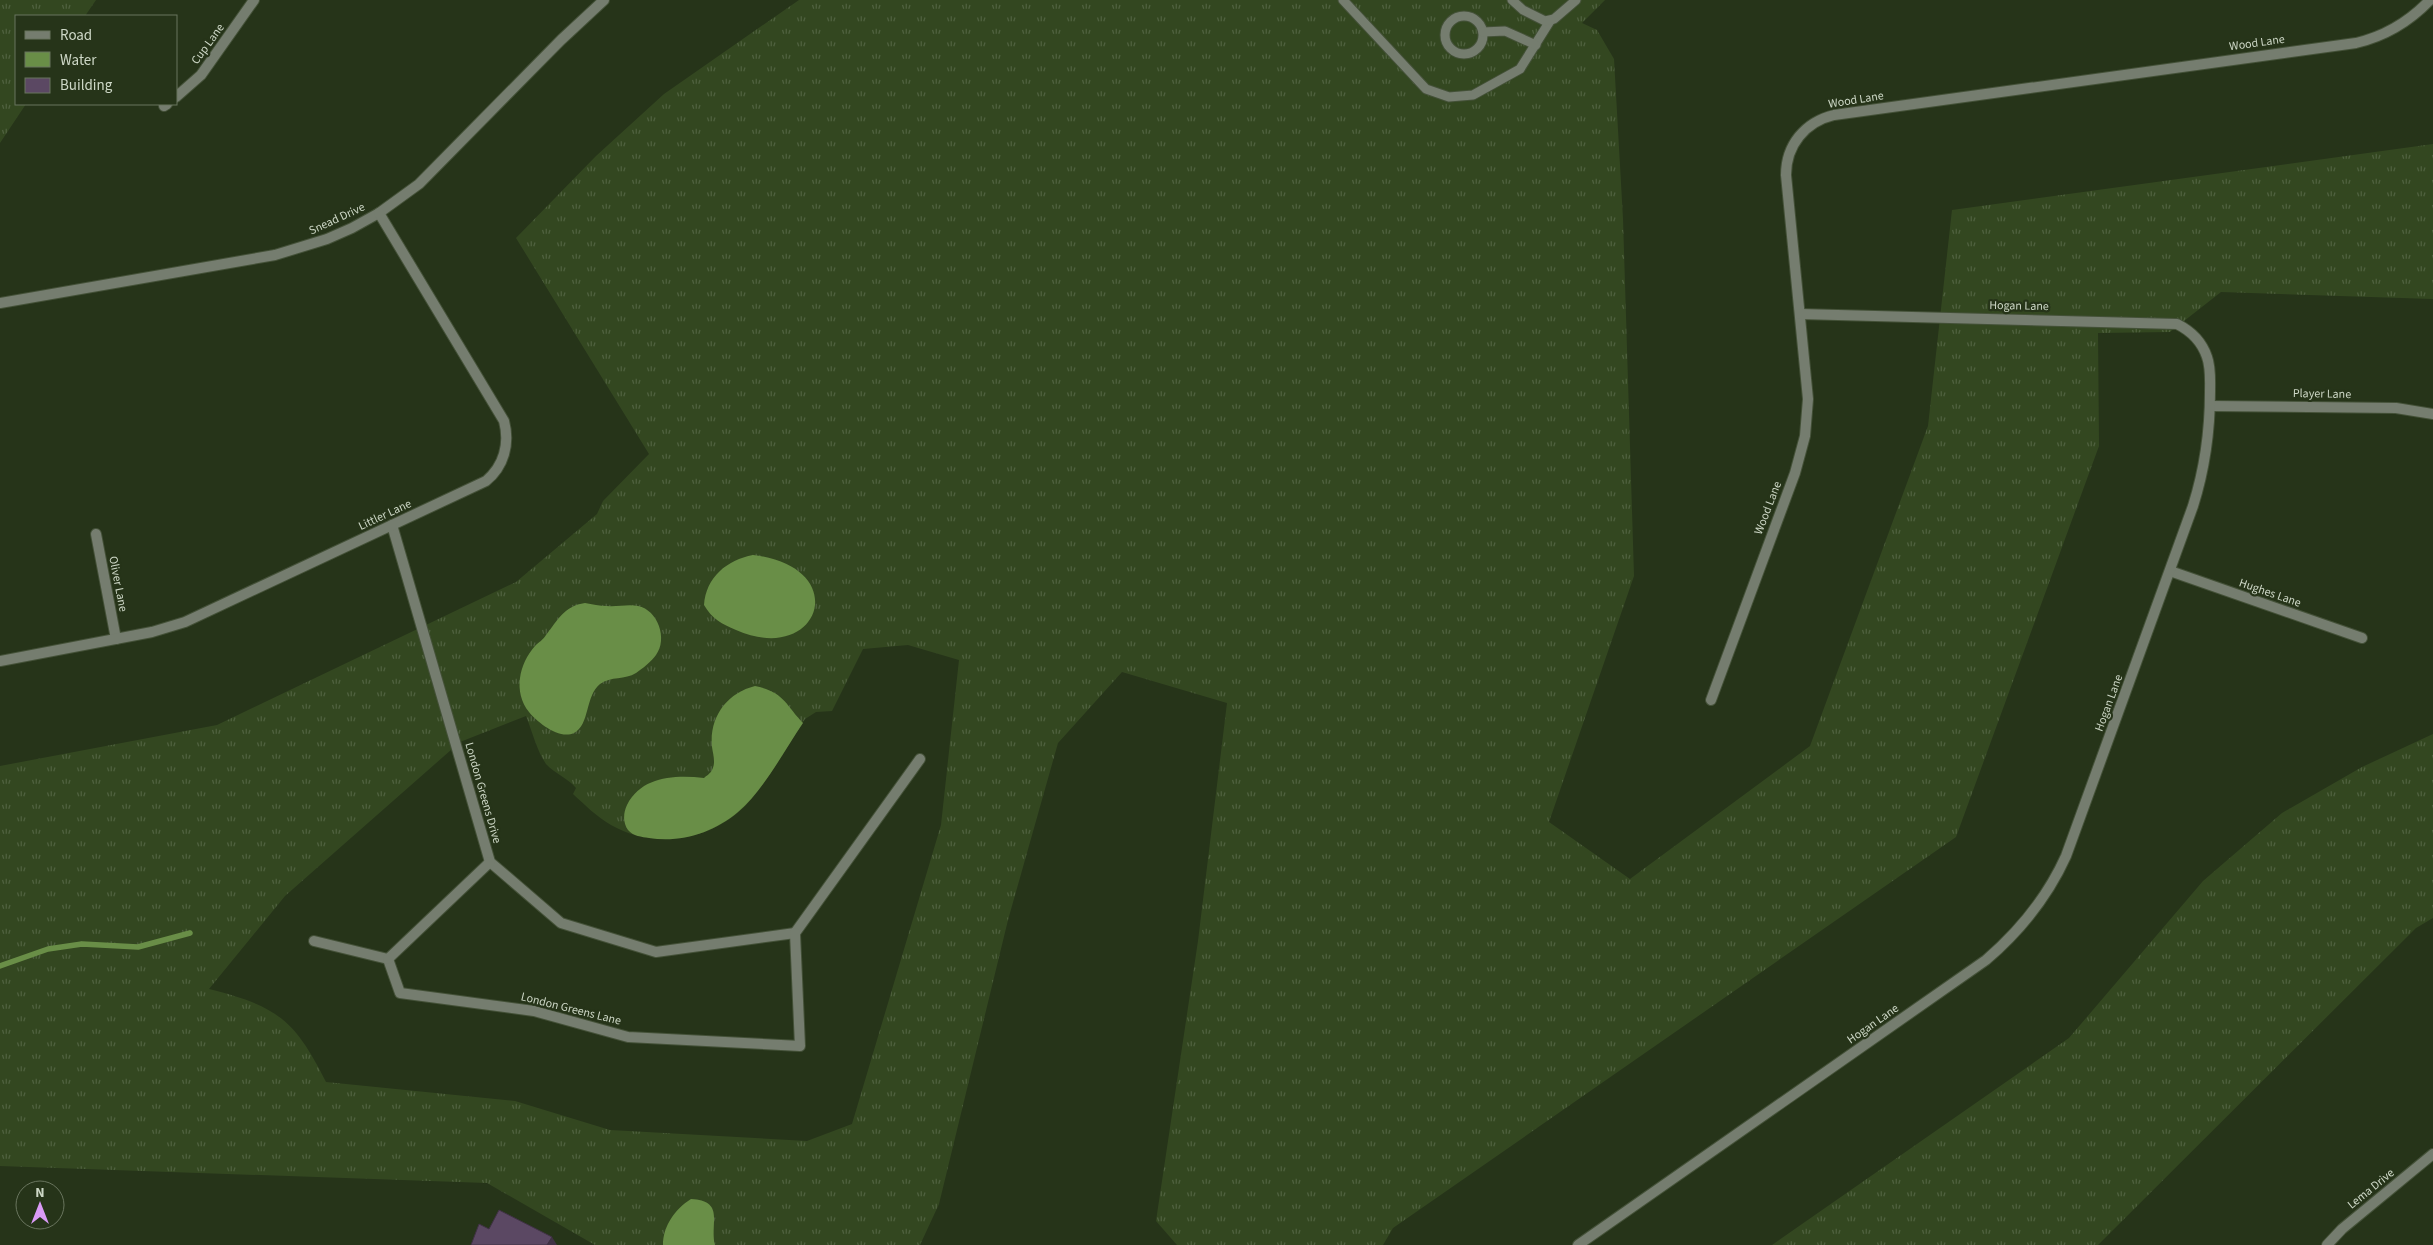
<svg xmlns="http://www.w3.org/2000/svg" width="2433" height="1245" font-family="'Source Sans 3',sans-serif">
  <defs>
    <pattern id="grass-tufts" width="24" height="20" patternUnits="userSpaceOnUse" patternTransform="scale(1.25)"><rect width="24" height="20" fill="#334720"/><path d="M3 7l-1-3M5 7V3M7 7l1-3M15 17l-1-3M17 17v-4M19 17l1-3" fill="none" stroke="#4f613f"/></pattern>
  </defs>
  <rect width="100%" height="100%" fill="#263419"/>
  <g fill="url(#grass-tufts)" fill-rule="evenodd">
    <polygon points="0,0 96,0 85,16 16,16 16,104 26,104 0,143"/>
    <path d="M 799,0 L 1605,0 L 1582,23 L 1597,30 L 1614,59 L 1623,219 L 1634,576 L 1549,822 L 1630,879 L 1810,746 L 1928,426 L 1952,210 L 2433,144 L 2433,299 L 2221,292 L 2170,332 L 2098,333 L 2099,446 L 1956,837 L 1393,1228 L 1383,1245 L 1177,1245 L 1156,1221 L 1198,941 L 1227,703 L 1122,672 L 1058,743 L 1008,920 L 939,1204 L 920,1245 L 595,1245 L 487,1183 L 0,1166 L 0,766 L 217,725 L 516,582 L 597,514 L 603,501 L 649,454 L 516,238 L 596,156 L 664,94 ZM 908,645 L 959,660 L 941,825 L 852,1124 L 807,1141 L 610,1130 L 515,1101 L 326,1082 C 295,1020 277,1006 209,989 L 285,896 L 460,742 L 526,716 C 532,731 537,751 546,764 C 555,774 568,778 576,788 L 573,794 C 585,805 597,817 611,825 C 655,850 712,841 747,804 C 769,779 787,747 805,719 L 816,712 L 832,711 L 863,649 Z"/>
    <polygon points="2433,734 2433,918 2416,928 2098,1245 1772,1245 2069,1038 2203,881 2282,813 2362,767"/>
  </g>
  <g fill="#698e47">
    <path d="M 753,555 C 854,567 820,667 736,630 C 722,624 712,619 704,605 C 706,577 727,560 753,555 Z"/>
    <path d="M 585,603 C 592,604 600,606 607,606 C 617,607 628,604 638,606 C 658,610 668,639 656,655 C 652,661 642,669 636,673 C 625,680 611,676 600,684 C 585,696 590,725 574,733 C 559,740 537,722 529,712 C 513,692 519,664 535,646 C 539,642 543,640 546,635 C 558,620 564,606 585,603 Z"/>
    <path d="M 755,686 C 784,692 785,704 803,723 C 784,751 763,791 738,812 C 713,833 681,843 649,838 C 642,837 633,836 628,830 C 623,823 623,813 627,805 C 642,776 675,775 704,778 C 706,776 711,773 712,770 C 716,763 713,754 712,747 C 709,717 727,693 755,686 Z"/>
    <path d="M 691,1199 C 725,1201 710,1222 715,1245 L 663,1245 C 663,1226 675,1209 691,1199 Z"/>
  </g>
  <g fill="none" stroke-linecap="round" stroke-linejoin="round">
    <polyline stroke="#698e47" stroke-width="5.5" points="0,966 48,949 82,944 138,947 190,933"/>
    <defs>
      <g id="lane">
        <polyline points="1343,0 1426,89 1449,97 1473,95 1520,69 1550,21"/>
        <polyline points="1512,0 1523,10 1545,21 1554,19 1576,0"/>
        <circle cx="1464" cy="35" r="19"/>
        <polyline points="1483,32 1505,31 1536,45"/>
      </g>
      <g id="street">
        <polyline points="176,97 201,75 254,0"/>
        <polyline points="164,106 167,104"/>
        <polyline points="0,303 275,255 327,239 352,228 379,213 419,184 561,40 604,0"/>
        <polyline points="2210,406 2396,408 2433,414"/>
        <polyline points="392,525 490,862 561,923 656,952 795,933"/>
        <polyline points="96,534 116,639"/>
        <polyline points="2170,571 2362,638"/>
        <path d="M 0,661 L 152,632 L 185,622 L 486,481 C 504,466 510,444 504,421 L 379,213"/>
        <path d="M 1711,700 L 1795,473 L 1805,436 L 1808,399 L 1786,175 C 1786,145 1805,122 1834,115 L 2356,43 C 2386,36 2409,22 2430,0"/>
        <polyline points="795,933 920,759"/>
        <polyline points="314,941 388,959"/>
        <polyline points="388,959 400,993 534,1011 628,1037 800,1046 795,933"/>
        <polyline points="388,959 490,862"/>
        <path d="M 1578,1245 L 1986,960 C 2021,930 2047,898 2066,856 L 2193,506 C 2205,468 2210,432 2210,392 C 2210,381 2211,368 2207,357 C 2202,342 2191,331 2177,324 L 1800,314"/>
        <polyline points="2327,1245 2342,1229 2433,1154"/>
      </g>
    </defs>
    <use href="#lane" stroke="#445138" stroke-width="11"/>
    <use href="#street" stroke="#445138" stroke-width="12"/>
    <use href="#lane" stroke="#757d6f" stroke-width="9"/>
    <use href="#street" stroke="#757d6f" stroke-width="10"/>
  </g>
  <polygon fill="#403245" points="552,1237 557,1245 547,1245"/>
  <polygon fill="#5b4863" stroke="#403245" points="499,1210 552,1237 547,1245 471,1245 479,1224 489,1229"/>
  <g text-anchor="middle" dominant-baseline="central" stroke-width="4.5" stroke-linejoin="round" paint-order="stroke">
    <g font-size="12" fill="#cdd7c6" stroke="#263419">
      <text transform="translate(2257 43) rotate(-8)">Wood Lane</text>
      <text transform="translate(208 44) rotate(-54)">Cup Lane</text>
      <text transform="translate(1856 100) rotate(-9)">Wood Lane</text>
      <text transform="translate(337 219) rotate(-25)">Snead Drive</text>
      <text transform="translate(2019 306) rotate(1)">Hogan Lane</text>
      <text transform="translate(2322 394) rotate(1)">Player Lane</text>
      <text transform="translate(1768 508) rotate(-69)">Wood Lane</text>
      <text transform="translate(385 515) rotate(-25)">Littler Lane</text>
      <text transform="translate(118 584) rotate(79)">Oliver Lane</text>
      <text transform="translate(2270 593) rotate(19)">Hughes Lane</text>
      <text transform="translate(2109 703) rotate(-70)">Hogan Lane</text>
      <text transform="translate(483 793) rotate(74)">London Greens Drive</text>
      <text transform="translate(571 1009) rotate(14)">London Greens Lane</text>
      <text transform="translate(1873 1024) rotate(-35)">Hogan Lane</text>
      <text transform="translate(2371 1189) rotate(-39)">Lema Drive</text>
    </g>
  </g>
  <rect x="15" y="15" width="162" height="90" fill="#263419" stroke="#69755e"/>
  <rect x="25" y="31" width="25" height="8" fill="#757d6f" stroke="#69755e"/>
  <text x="60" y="40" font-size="15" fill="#cdd7c6">Road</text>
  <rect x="25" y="52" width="25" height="15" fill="#698e47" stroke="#69755e"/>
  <text x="60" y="65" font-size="15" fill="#cdd7c6">Water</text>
  <rect x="25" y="78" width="25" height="15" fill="#5b4863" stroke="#69755e"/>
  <text x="60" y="90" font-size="15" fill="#cdd7c6">Building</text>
  <g transform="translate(40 1205)"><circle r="24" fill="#263419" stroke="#69755e"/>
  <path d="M0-4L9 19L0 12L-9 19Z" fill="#da9af6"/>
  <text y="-8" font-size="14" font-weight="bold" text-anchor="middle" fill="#cdd7c6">N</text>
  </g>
</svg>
